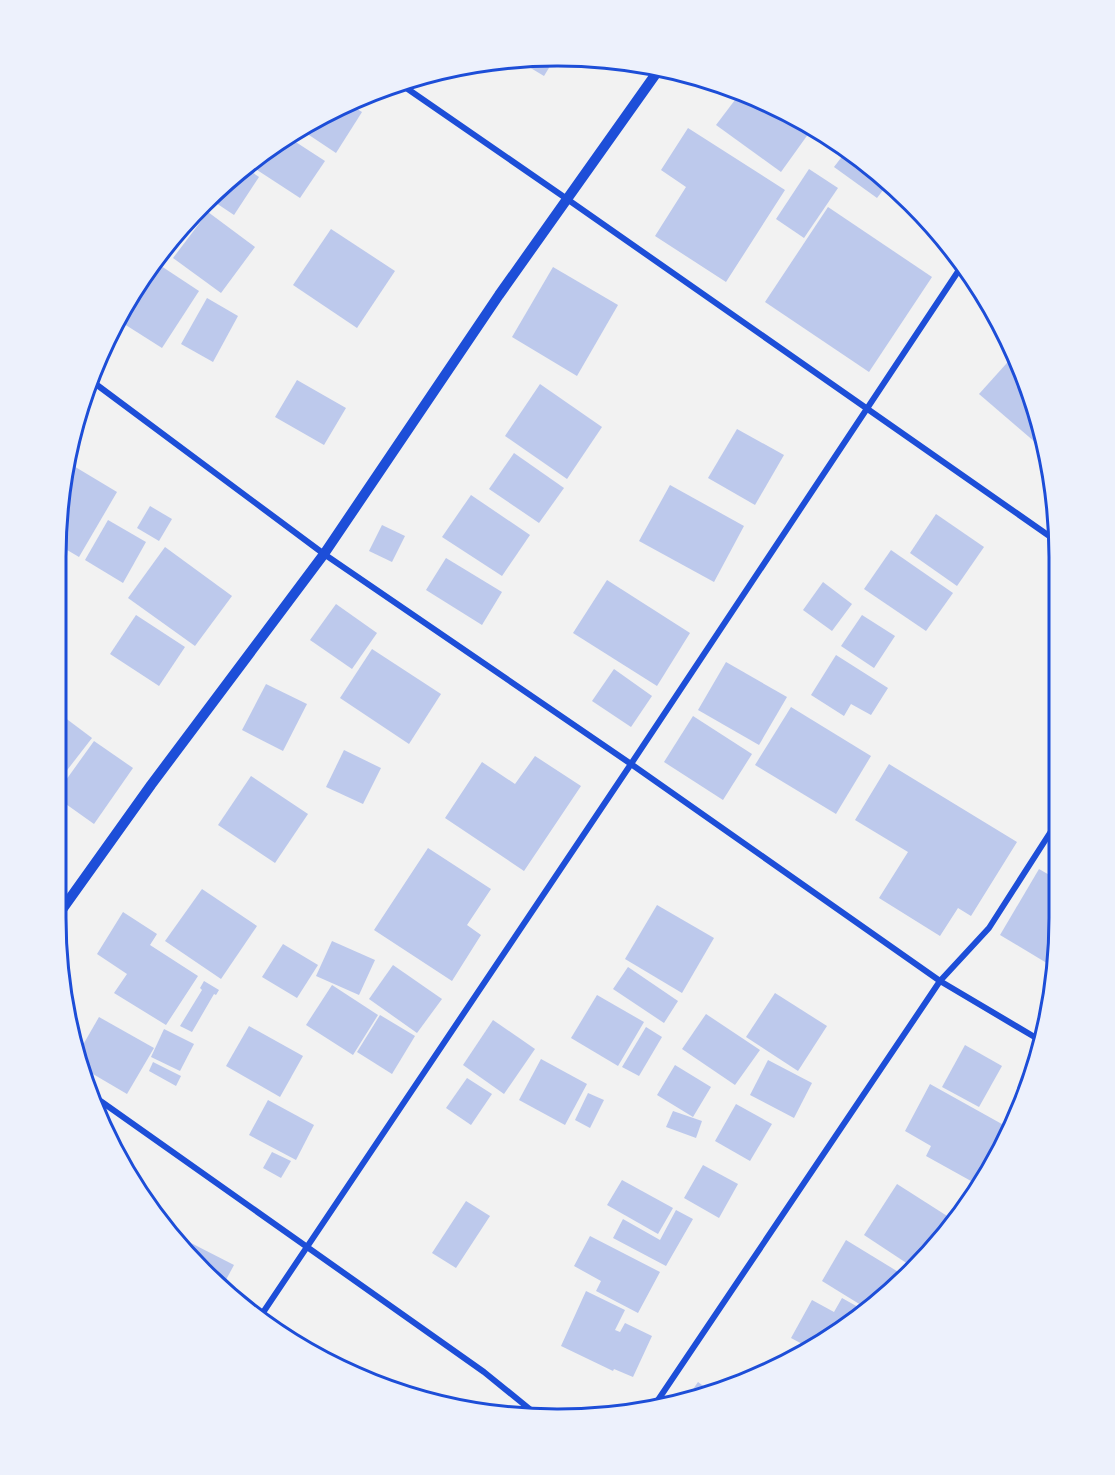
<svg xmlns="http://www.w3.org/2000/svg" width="1115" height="1475" font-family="'DejaVu Sans',sans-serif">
  <rect width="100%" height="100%" fill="#f2f2f2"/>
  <g fill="#bdc9ec">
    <polygon points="525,57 555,58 544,76 514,58"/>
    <polygon points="741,92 814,126 781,172 716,125"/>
    <polygon points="347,103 362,112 336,153 300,129 336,107"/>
    <polygon points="688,128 785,190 726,282 655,236 686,187 661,170"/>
    <polygon points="288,137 325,161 300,198 248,164"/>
    <polygon points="847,150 890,181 877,198 834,167"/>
    <polygon points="245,167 259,177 234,215 213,201"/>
    <polygon points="809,169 838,188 804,238 776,219"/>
    <polygon points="828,207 932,277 869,372 765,302"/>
    <polygon points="208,212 255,247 221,293 173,258"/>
    <polygon points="331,229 395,271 357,328 293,285"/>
    <polygon points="155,262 199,291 162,348 121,322 140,278"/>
    <polygon points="553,267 618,305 577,376 512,337"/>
    <polygon points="207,298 238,316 213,362 181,344"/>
    <polygon points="1015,354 1021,366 1041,438 1036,443 979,394"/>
    <polygon points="297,380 346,408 324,445 275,417"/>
    <polygon points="540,384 602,427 567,479 505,436"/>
    <polygon points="737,429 784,455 755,505 708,478"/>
    <polygon points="514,453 564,488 539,523 489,489"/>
    <polygon points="67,462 117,492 79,557 57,544 57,525"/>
    <polygon points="670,485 744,526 714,582 639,541"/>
    <polygon points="471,495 530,535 502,576 442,537"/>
    <polygon points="150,506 172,519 159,541 137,528"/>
    <polygon points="936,514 984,547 957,586 910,553"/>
    <polygon points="108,520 146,542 123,583 85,560"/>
    <polygon points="382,525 405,536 392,562 369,551"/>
    <polygon points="165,547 232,596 195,646 128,598"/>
    <polygon points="891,550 953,593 926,631 864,589"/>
    <polygon points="56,553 65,558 56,572"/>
    <polygon points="446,558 502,592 482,625 426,590"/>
    <polygon points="607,580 690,633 657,686 573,633"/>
    <polygon points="823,582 852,604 832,631 803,610"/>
    <polygon points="336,604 377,633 352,669 310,640"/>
    <polygon points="136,615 185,647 159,686 110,654"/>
    <polygon points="862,615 895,636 874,668 841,646"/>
    <polygon points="372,649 441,694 409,744 340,698"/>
    <polygon points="836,655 888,688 871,715 851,704 844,716 811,695"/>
    <polygon points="726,662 787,697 759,745 698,710"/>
    <polygon points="614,669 652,696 631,727 592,701"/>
    <polygon points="266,684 307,704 283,751 242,730"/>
    <polygon points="791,707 871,756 836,814 755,765"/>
    <polygon points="56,711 92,738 61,778 56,774"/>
    <polygon points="693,716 752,754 723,800 664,762"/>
    <polygon points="94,741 133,768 94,824 56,797 56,794"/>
    <polygon points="344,750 381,768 363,804 326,787"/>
    <polygon points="535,756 581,786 524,871 445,818 482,762 515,784"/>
    <polygon points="889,764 1017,842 971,916 958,908 940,936 879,898 908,852 855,820"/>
    <polygon points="251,776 308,814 275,863 218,825"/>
    <polygon points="428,848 491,889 467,925 481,935 452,981 374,930"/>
    <polygon points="1039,869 1058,880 1058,951 1055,968 1000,935"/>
    <polygon points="202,889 257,926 221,979 165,941"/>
    <polygon points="657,905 714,938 682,993 625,959"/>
    <polygon points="123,912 157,934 150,945 198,976 166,1025 114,993 127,974 97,954"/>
    <polygon points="332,941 375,960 359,995 316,976"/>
    <polygon points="283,944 318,965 297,998 262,977"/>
    <polygon points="393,965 442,999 417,1033 369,999"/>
    <polygon points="628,967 678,1001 664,1023 613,989"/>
    <polygon points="204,981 219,990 216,995 214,994 192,1032 180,1026 202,990 200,988"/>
    <polygon points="332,985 378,1015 353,1055 306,1025"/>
    <polygon points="775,993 827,1026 798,1071 746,1037"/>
    <polygon points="597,995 644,1022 618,1066 571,1038"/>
    <polygon points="706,1014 760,1050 735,1085 682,1049"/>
    <polygon points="380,1015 415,1036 392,1074 357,1052"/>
    <polygon points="99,1017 154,1048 127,1094 81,1067 76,1057"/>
    <polygon points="493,1020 535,1049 504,1094 463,1065"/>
    <polygon points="249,1026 303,1056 280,1097 226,1066"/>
    <polygon points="646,1027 662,1037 639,1076 622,1067"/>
    <polygon points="164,1029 194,1044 180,1071 151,1057"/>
    <polygon points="965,1045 1002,1066 979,1107 942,1087"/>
    <polygon points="541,1059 587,1084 565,1125 519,1100"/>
    <polygon points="768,1060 812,1083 794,1118 750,1095"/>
    <polygon points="153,1062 181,1076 176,1086 149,1071"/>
    <polygon points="675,1065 711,1087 693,1117 657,1095"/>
    <polygon points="467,1078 492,1094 471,1125 446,1108"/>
    <polygon points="930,1084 1009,1128 992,1168 980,1186 926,1156 931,1146 905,1131"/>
    <polygon points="588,1093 604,1100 590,1128 575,1120"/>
    <polygon points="268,1100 314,1125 296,1160 249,1135"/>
    <polygon points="736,1104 772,1124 750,1161 715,1141"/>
    <polygon points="673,1111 702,1121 696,1138 666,1127"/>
    <polygon points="110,1137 120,1143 115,1151 113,1145"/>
    <polygon points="272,1152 291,1161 281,1178 263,1168"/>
    <polygon points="703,1165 738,1184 719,1218 684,1198"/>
    <polygon points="622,1180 673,1208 658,1234 607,1205"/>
    <polygon points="897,1184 955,1221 935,1248 914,1268 864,1235"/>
    <polygon points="466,1201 490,1216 456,1268 432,1253"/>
    <polygon points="676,1210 693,1219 666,1266 613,1238 623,1219 660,1240"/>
    <polygon points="590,1236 660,1272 638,1313 596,1291 601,1281 574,1266"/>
    <polygon points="846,1240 905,1276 869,1310 822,1281"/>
    <polygon points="189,1242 234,1265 221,1289 187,1247"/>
    <polygon points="586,1291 625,1310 615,1330 620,1332 625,1323 652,1336 633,1377 614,1369 613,1371 561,1346"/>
    <polygon points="842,1298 867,1312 804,1350 806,1346 791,1338 812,1300 834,1312"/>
    <polygon points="698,1382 710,1391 689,1395"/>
  </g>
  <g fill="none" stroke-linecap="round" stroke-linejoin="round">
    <g stroke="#1d4ed8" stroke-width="6">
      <polyline points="399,83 567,199 1055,540"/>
      <polyline points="93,382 324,554 631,764 940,981 1043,1042"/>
      <polyline points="92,1095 484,1372 537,1415"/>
      <polyline points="260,1317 631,764 963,264"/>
      <polyline points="656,1403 940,981 989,928 1057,822"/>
    </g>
    <polyline stroke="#1d4ed8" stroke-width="10" points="56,918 151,785 324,554 499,295 660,68"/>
  </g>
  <path d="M0 0H1115V1475H0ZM557 66H558A491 491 0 0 1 1049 557V918A491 491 0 0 1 558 1409H557A491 491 0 0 1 66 918V557A491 491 0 0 1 557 66Z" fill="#edf1fc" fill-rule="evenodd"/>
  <path fill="none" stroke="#1d4ed8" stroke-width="3" d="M557 66H558A491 491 0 0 1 1049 557V918A491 491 0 0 1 558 1409H557A491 491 0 0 1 66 918V557A491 491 0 0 1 557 66Z"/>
</svg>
